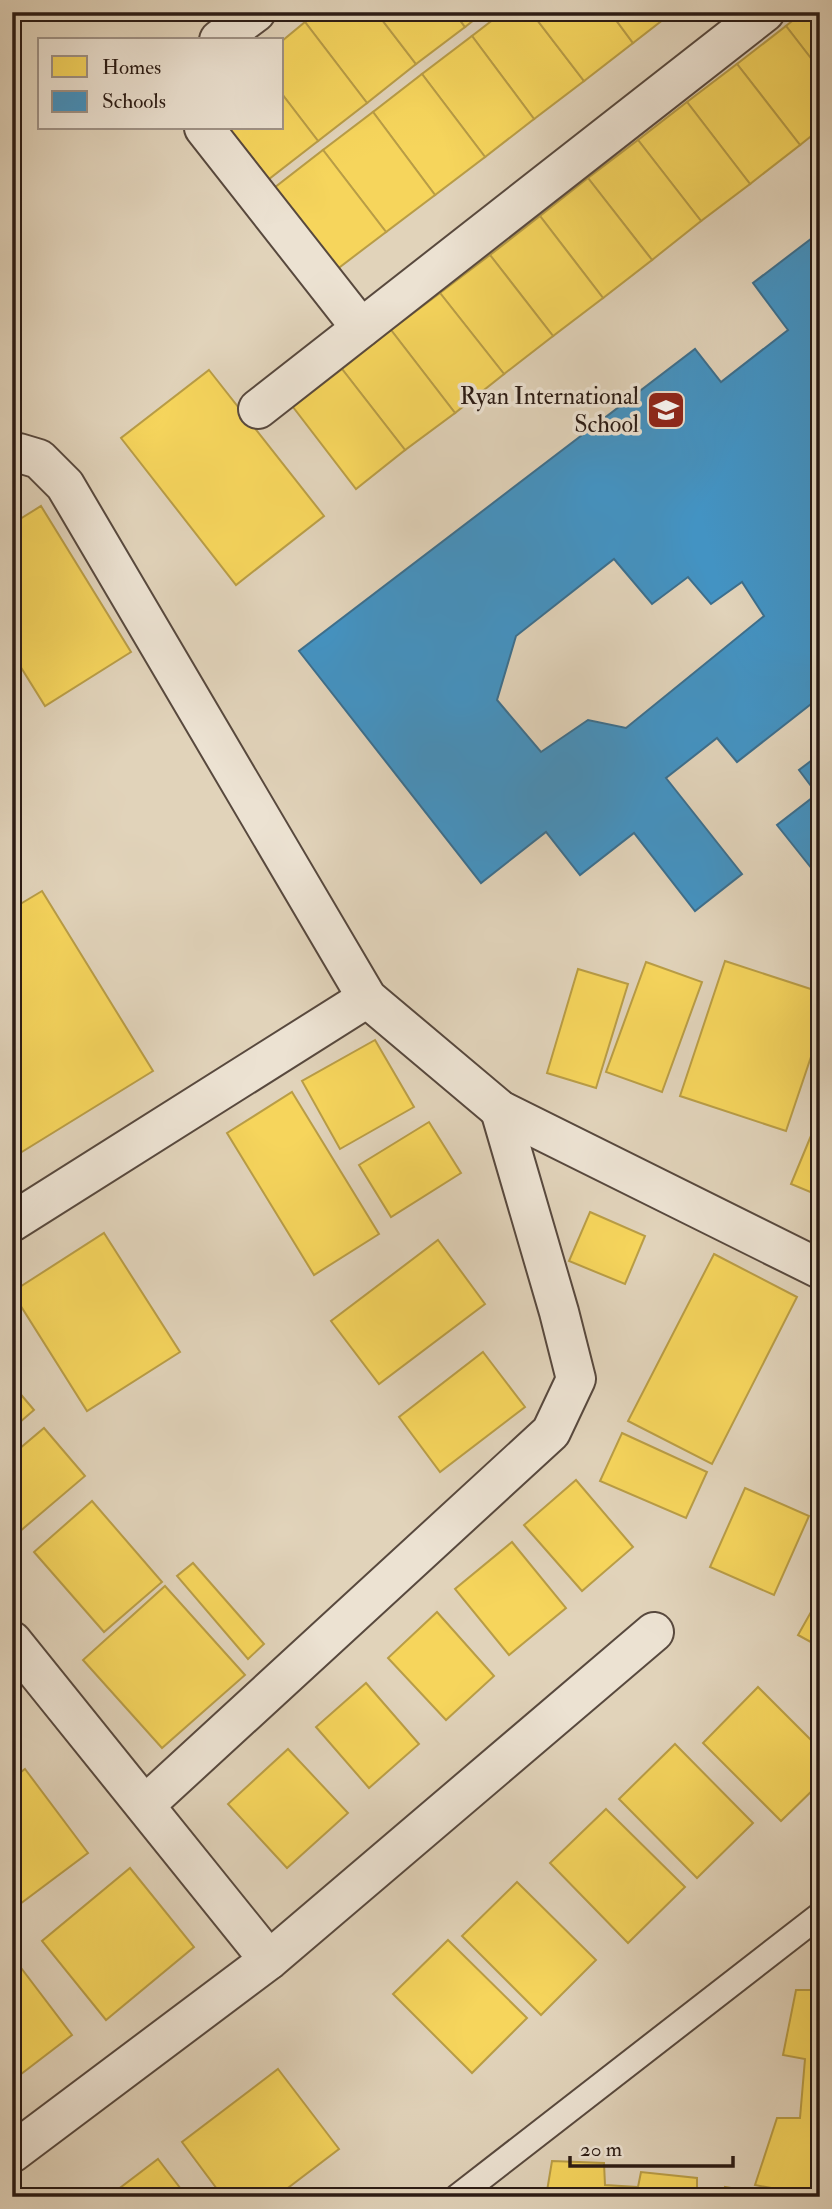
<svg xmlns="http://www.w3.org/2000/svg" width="832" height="2209" font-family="'IM FELL Double Pica',serif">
  <rect width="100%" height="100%" fill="#e1d3ba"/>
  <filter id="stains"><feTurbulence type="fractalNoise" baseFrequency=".00286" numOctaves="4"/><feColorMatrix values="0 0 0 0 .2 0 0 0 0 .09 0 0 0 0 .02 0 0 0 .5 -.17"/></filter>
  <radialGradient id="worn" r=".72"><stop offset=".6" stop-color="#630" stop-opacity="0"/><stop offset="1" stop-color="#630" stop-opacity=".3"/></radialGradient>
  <g fill="#f6d55c" stroke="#b99d46" stroke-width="2">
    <polygon points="318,12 376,12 416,64 367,103 305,22"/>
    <polygon points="376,12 454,12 465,27 416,64"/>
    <polygon points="454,12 484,12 465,27"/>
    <polygon points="503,12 531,12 584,81 534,119 472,36"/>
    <polygon points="531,12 610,12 633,43 584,81"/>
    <polygon points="610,12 673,12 633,43"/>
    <polygon points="803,12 820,12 820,70 786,26"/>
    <polygon points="305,22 367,103 318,141 282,94 282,41"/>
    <polygon points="786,26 820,70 820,129 800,145 737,64"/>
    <polygon points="472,36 534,119 485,157 422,74"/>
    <polygon points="737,64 800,145 750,184 687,102"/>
    <polygon points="422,74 485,157 435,195 373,112"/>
    <polygon points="282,94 318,141 269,179 229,128 282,128"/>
    <polygon points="687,102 750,184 701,221 638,140"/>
    <polygon points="373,112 435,195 386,232 323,150"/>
    <polygon points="638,140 701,221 652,260 588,178"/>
    <polygon points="323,150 386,232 336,270 274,188"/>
    <polygon points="588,178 652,260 603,298 540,216"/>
    <polygon points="540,216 603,298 553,336 490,255"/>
    <polygon points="490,255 553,336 504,374 440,293"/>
    <polygon points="440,293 504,374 455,413 391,330"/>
    <polygon points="391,330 455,413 405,450 342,369"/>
    <polygon points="342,369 405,450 356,489 293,407"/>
    <polygon points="209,370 324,516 236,585 121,438"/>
    <polygon points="41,506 131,652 45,706 12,653 12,524"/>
    <polygon points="42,891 153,1071 12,1158 12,909"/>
    <polygon points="725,961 820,992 820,1030 786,1131 680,1096"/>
    <polygon points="646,962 702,982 662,1092 606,1072"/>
    <polygon points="578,969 628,984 596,1088 547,1073"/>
    <polygon points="375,1040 414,1107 340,1149 302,1081"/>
    <polygon points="292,1092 379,1234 314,1275 227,1133"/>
    <polygon points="820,1114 820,1196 791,1184"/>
    <polygon points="429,1122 461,1173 391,1217 359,1165"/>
    <polygon points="590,1212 645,1236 625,1284 569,1261"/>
    <polygon points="104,1233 180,1352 87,1411 12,1292"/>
    <polygon points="438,1240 485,1304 379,1384 331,1321"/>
    <polygon points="714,1254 797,1297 712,1464 628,1421"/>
    <polygon points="483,1352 525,1407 440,1472 399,1417"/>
    <polygon points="12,1384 34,1410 12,1429"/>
    <polygon points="44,1428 85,1476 12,1538 12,1455"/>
    <polygon points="622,1433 707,1472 686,1518 600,1481"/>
    <polygon points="576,1480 633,1547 582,1591 524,1525"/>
    <polygon points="745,1488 809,1516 774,1595 710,1567"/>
    <polygon points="92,1501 162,1582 104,1632 34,1552"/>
    <polygon points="512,1542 566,1608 509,1655 455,1589"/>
    <polygon points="193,1563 264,1644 248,1659 177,1576"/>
    <polygon points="165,1586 245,1675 162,1748 83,1660"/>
    <polygon points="820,1596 820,1647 798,1635"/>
    <polygon points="437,1612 494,1676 446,1720 388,1658"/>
    <polygon points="366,1683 419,1744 369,1788 316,1727"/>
    <polygon points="758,1687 820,1749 820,1783 781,1821 703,1743"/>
    <polygon points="675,1744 753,1823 697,1878 619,1799"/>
    <polygon points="288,1749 348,1813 287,1868 228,1804"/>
    <polygon points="25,1769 88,1853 12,1910 12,1779"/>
    <polygon points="606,1809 685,1887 628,1943 550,1863"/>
    <polygon points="130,1868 194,1947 106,2020 42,1941"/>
    <polygon points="517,1882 596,1960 541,2015 462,1936"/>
    <polygon points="448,1940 527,2018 472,2073 393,1994"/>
    <polygon points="12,1956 72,2035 12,2081"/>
    <polygon points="796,1990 820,1990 820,2197 755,2185 777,2118 800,2118 805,2059 783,2055"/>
    <polygon points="278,2069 339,2149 276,2197 223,2197 182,2142"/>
    <polygon points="158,2159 187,2197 108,2197"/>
    <polygon points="552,2161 604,2163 605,2185 638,2187 641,2172 697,2178 697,2197 546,2197"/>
    <polygon points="725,2187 780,2196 780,2197 722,2197"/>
  </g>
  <g fill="#4393c3" stroke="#3c6f8e" stroke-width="2" fill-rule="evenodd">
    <path d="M 820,232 L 820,565 L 817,567 L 820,571 L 820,697 L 737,762 L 717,738 L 666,778 L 742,874 L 695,911 L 634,833 L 580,875 L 546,832 L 481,883 L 299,651 L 695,349 L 721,382 L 788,330 L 753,283 ZM 614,559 L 652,604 L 688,577 L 711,604 L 742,582 L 764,616 L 626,728 L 588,720 L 541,752 L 497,700 L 516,636 Z"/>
    <polygon points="820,754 820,879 777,825 817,794 799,770"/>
  </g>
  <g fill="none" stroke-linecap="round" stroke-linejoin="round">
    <defs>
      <polyline id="lane" points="457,2197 820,1915"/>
      <g id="street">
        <polyline points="219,40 256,12"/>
        <polyline points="204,128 361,328"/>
        <polyline points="258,409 765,12"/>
        <polyline points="12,456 19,453 39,459 65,485 367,998 500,1110 820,1269"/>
        <polyline points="12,1222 367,998"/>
        <polyline points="12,1641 269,1960"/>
        <polyline points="145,1805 551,1432 576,1379 559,1312 500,1110"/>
        <polyline points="12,2153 269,1960 654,1632"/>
      </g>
    </defs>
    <use href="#lane" stroke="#58493e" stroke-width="28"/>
    <use href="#street" stroke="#58493e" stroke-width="42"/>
    <use href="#lane" stroke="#ece2d2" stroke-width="24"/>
    <use href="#street" stroke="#ece2d2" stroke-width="38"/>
  </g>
  <defs>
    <symbol id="school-square" viewBox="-11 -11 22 22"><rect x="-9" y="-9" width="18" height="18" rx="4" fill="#8f2418" stroke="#ece2d2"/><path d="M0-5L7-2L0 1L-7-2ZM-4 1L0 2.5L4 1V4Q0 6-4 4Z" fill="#fff"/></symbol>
  </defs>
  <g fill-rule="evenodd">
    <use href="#school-square" x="644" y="388" width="44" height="44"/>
  </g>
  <g text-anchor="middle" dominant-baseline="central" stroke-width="7" stroke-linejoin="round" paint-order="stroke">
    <g font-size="24" fill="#2b1b14" stroke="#ece2d2" text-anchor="end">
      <text x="639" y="396">Ryan International<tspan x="639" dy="28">School</tspan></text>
    </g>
  </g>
  <rect width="832" height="2209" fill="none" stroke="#e1d3ba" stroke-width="42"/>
  <rect x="14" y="14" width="804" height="2181" fill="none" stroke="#2b1b14" stroke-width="3.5"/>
  <rect x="21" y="21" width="790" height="2167" fill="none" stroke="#2b1b14" stroke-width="2"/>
  <rect x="38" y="38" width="245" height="91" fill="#ece2d2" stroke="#9f9286" stroke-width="2"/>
  <rect x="52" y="56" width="35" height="21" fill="#f6d55c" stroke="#9f9286" stroke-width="2"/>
  <text x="102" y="74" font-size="21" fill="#2b1b14">Homes</text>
  <rect x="52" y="91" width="35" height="21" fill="#4393c3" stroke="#9f9286" stroke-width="2"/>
  <text x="102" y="108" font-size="21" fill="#2b1b14">Schools</text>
  <path d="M570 2156v10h163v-10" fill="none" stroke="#2b1b14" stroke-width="3.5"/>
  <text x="580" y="2156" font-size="21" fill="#2b1b14" stroke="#ece2d2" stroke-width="5" paint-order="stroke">20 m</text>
  <rect width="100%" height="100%" filter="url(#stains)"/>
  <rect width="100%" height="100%" fill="url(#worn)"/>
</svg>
